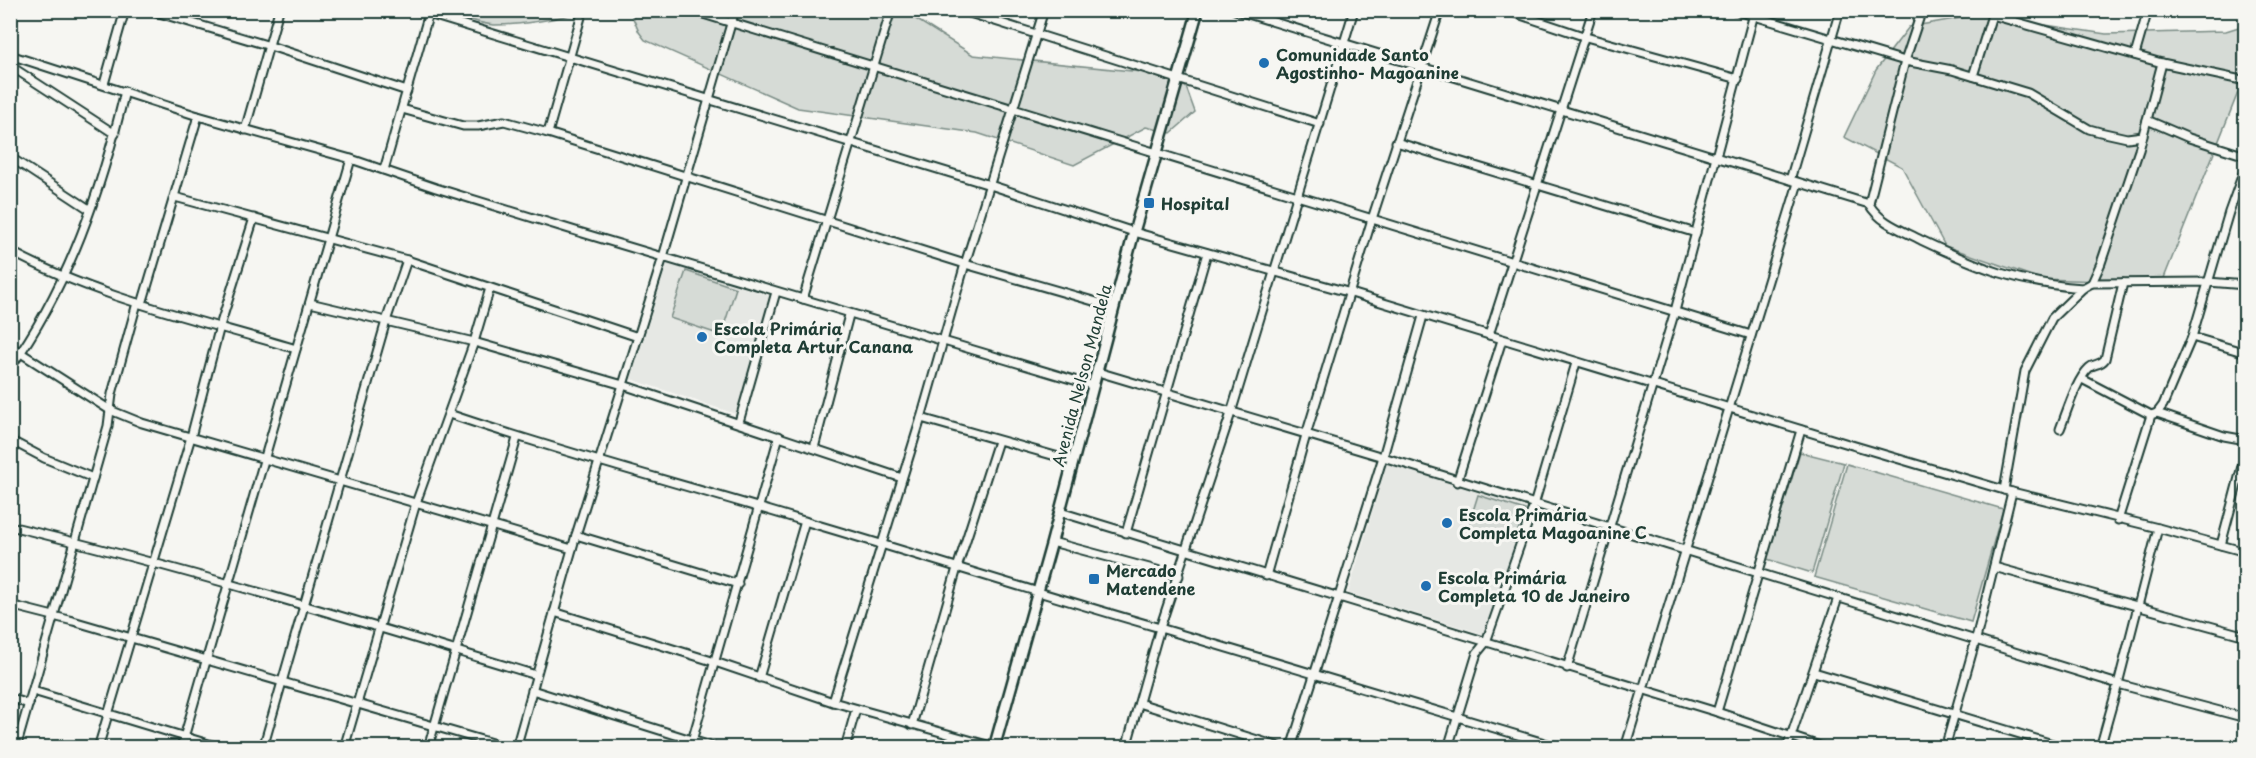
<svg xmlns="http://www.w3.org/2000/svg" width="2256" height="758" font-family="'Playpen Sans',sans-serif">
  <rect width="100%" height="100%" fill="#f6f6f2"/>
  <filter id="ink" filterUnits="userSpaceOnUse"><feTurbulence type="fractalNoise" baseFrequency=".0167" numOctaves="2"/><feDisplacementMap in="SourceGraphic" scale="12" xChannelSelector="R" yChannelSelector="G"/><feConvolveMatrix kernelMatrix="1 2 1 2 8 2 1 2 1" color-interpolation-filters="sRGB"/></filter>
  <g filter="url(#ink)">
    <g fill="#e6e8e4">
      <polygon points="667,264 771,296 739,415 631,379"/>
      <polygon points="1387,463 1529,509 1504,580 1487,635 1348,593"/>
    </g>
    <g fill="#d6dbd6" stroke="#7a8c85" stroke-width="1.5">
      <path d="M 449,11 L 584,11 C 558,19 522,25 494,25 C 479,24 463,17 449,11 Z"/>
      <polygon points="630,11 903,11 973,55 1142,72 1186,87 1195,112 1171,133 1146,127 1074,165 977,133 798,108 645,40 639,32"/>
      <polygon points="1977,15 2106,34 2226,31 2245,25 2245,75 2162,283 2041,279 1945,246 1902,167 1844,137 1876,70 1909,27"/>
      <polygon points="686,271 736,288 721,335 670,318"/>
      <polygon points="1800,452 1844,463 1812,573 1767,559"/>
      <polygon points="1847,464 2003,509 1971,622 1814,577"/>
      <polygon points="1478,495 1525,510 1514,542 1468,527"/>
    </g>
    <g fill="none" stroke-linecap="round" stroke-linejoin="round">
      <defs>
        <g id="minor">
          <polyline points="149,10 270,46 407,91"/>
          <polyline points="415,10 990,185 1134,232 1351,293 1845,443 2004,490 2158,528 2246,552"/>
          <polyline points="690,10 1751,335"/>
          <polyline points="960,10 1320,124"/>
          <polyline points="1235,10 1869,204 1905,61 1922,10"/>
          <polyline points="1506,10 1586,37 1738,79"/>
          <polyline points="1734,10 1905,61 1952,70 2028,93 2089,129 2100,132 2127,138 2143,136"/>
          <polyline points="1993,10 1992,15 2162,63 2246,81"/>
          <polyline points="10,55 198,116 351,159 436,188 579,232 1094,386"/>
          <polyline points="2135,55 2148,10"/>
          <polyline points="12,67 115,134"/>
          <polyline points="1973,76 1992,15"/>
          <polyline points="104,84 125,10"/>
          <polyline points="402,109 463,126 478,126 504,121 548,133 965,264 1114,307"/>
          <polyline points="2147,120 2189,138 2246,156"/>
          <polyline points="245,130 279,10"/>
          <polyline points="548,133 583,10"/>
          <polyline points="1396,142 1696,233"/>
          <polyline points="10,157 89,209"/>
          <polyline points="384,170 429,13"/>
          <polyline points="1790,180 1840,10"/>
          <polyline points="175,197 407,260 638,337"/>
          <path d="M 1869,204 C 1880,223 1902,230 1921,240 C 1980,268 2017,283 2083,288"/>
          <path d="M 10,251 C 99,299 200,320 296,349"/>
          <polyline points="2092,283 2208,282 2246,285"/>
          <polyline points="803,299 891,10"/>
          <polyline points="310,303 474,342 623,385 902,478"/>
          <polyline points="142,304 198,116"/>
          <polyline points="1489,335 1593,10"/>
          <polyline points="2192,337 2246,353"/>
          <polyline points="10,346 110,410 142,423 572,549"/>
          <path d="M 10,368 C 69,286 102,188 125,91"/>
          <polyline points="1098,372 1383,457 2118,684 2246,718"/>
          <polyline points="2082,379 2151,415"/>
          <polyline points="2157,413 2224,436 2246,440"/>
          <path d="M 449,414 C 566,454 686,485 804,521 C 923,556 1041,594 1160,628 L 1231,413 L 1354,10"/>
          <polyline points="921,418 1073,461"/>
          <polyline points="739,422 776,292"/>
          <path d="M 2060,429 C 2067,412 2076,380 2089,368 C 2094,363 2100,366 2105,359 L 2123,283"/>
          <polyline points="10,440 44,458 93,478"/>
          <polyline points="814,448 849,315"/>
          <polyline points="1457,482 1502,340"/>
          <polyline points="2004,490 2025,371 2052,318 2083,288 2092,283 2101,263 2139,150 2162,63"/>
          <polyline points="1060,512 1717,712 1826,748"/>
          <polyline points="2118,520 2151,415 2157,413 2163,405 2192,337 2229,212 2246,165"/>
          <path d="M 10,526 C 187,569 362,622 536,675"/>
          <polyline points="1126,533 1207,253"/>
          <polyline points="576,535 738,584"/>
          <polyline points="1052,542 1179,576"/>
          <polyline points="2221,545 2246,451"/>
          <polyline points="1994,567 2246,636"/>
          <polyline points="1266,576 1306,435 1372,219 1440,10"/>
          <polyline points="10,605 73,621 509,748"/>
          <polyline points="554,612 715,662 833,702 998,748"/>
          <polyline points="1567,668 1675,311 1755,10"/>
          <polyline points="1814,672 2066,748"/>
          <polyline points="759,678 805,521"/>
          <polyline points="532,690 717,748"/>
          <polyline points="33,691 222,748"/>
          <polyline points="10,698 29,704"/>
          <polyline points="833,702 921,418 965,264 1044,10"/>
          <polyline points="1139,703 1283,748"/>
          <polyline points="1717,712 1801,430"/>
          <polyline points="912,725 957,568 998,441"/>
          <polyline points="16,748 108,426 112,394 137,303"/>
          <polyline points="98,748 191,437 220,326 254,218"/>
          <polyline points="181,748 351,159"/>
          <polyline points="263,748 386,321 407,260"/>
          <polyline points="344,748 416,503 474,342 490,288"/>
          <polyline points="428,748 517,438"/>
          <polyline points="516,748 576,535 663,257 735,10"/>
          <polyline points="690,748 779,436"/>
          <polyline points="845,748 856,709"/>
          <polyline points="1126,748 1160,628 1561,748"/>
          <polyline points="1291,748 1383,457 1423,316"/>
          <polyline points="1448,748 1477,653 1486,642 1534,505 1576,363"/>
          <polyline points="1625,748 1798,183"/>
          <polyline points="1787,748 1838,598"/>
          <polyline points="1945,748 1976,639 2012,492"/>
          <polyline points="2100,748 2118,684 2158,528"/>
        </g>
        <polyline id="tertiary" points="994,748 1051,545 1134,232 1198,10"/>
      </defs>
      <use href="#minor" stroke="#1f3d34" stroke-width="11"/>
      <use href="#tertiary" stroke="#1f3d34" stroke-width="14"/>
      <use href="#minor" stroke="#f6f6f2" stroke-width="7"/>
      <use href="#tertiary" stroke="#f6f6f2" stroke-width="9"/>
    </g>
  </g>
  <g fill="#1f6fb2" stroke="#f6f6f2" stroke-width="2">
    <circle cx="1264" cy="63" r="6"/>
    <rect x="1143" y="197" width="12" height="12" rx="3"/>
    <circle cx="702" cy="337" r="6"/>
    <circle cx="1447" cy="523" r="6"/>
    <rect x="1088" y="573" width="12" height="12" rx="3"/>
    <circle cx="1426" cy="586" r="6"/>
  </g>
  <g text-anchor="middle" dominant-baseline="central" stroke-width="6" stroke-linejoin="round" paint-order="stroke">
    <g font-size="16" font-weight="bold" fill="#1f3d34" stroke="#f6f6f2" text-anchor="start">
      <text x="1276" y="54">Comunidade Santo<tspan x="1276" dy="18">Agostinho- Magoanine</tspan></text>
      <text x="1161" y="203">Hospital</text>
      <text x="714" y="328">Escola Primária<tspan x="714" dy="18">Completa Artur Canana</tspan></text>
      <text x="1459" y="514">Escola Primária<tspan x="1459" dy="18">Completa Magoanine C</tspan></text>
      <text x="1106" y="570">Mercado<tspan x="1106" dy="18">Matendene</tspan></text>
      <text x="1438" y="577">Escola Primária<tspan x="1438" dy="18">Completa 10 de Janeiro</tspan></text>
    </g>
    <g font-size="16" fill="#1f3d34" stroke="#f6f6f2">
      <text transform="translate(1081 375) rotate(-75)">Avenida Nelson Mandela</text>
    </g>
  </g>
  <rect width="2256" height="758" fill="none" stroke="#f6f6f2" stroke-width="36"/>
  <rect x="18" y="18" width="2220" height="722" fill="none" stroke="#1f3d34" stroke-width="2" filter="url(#ink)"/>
</svg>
